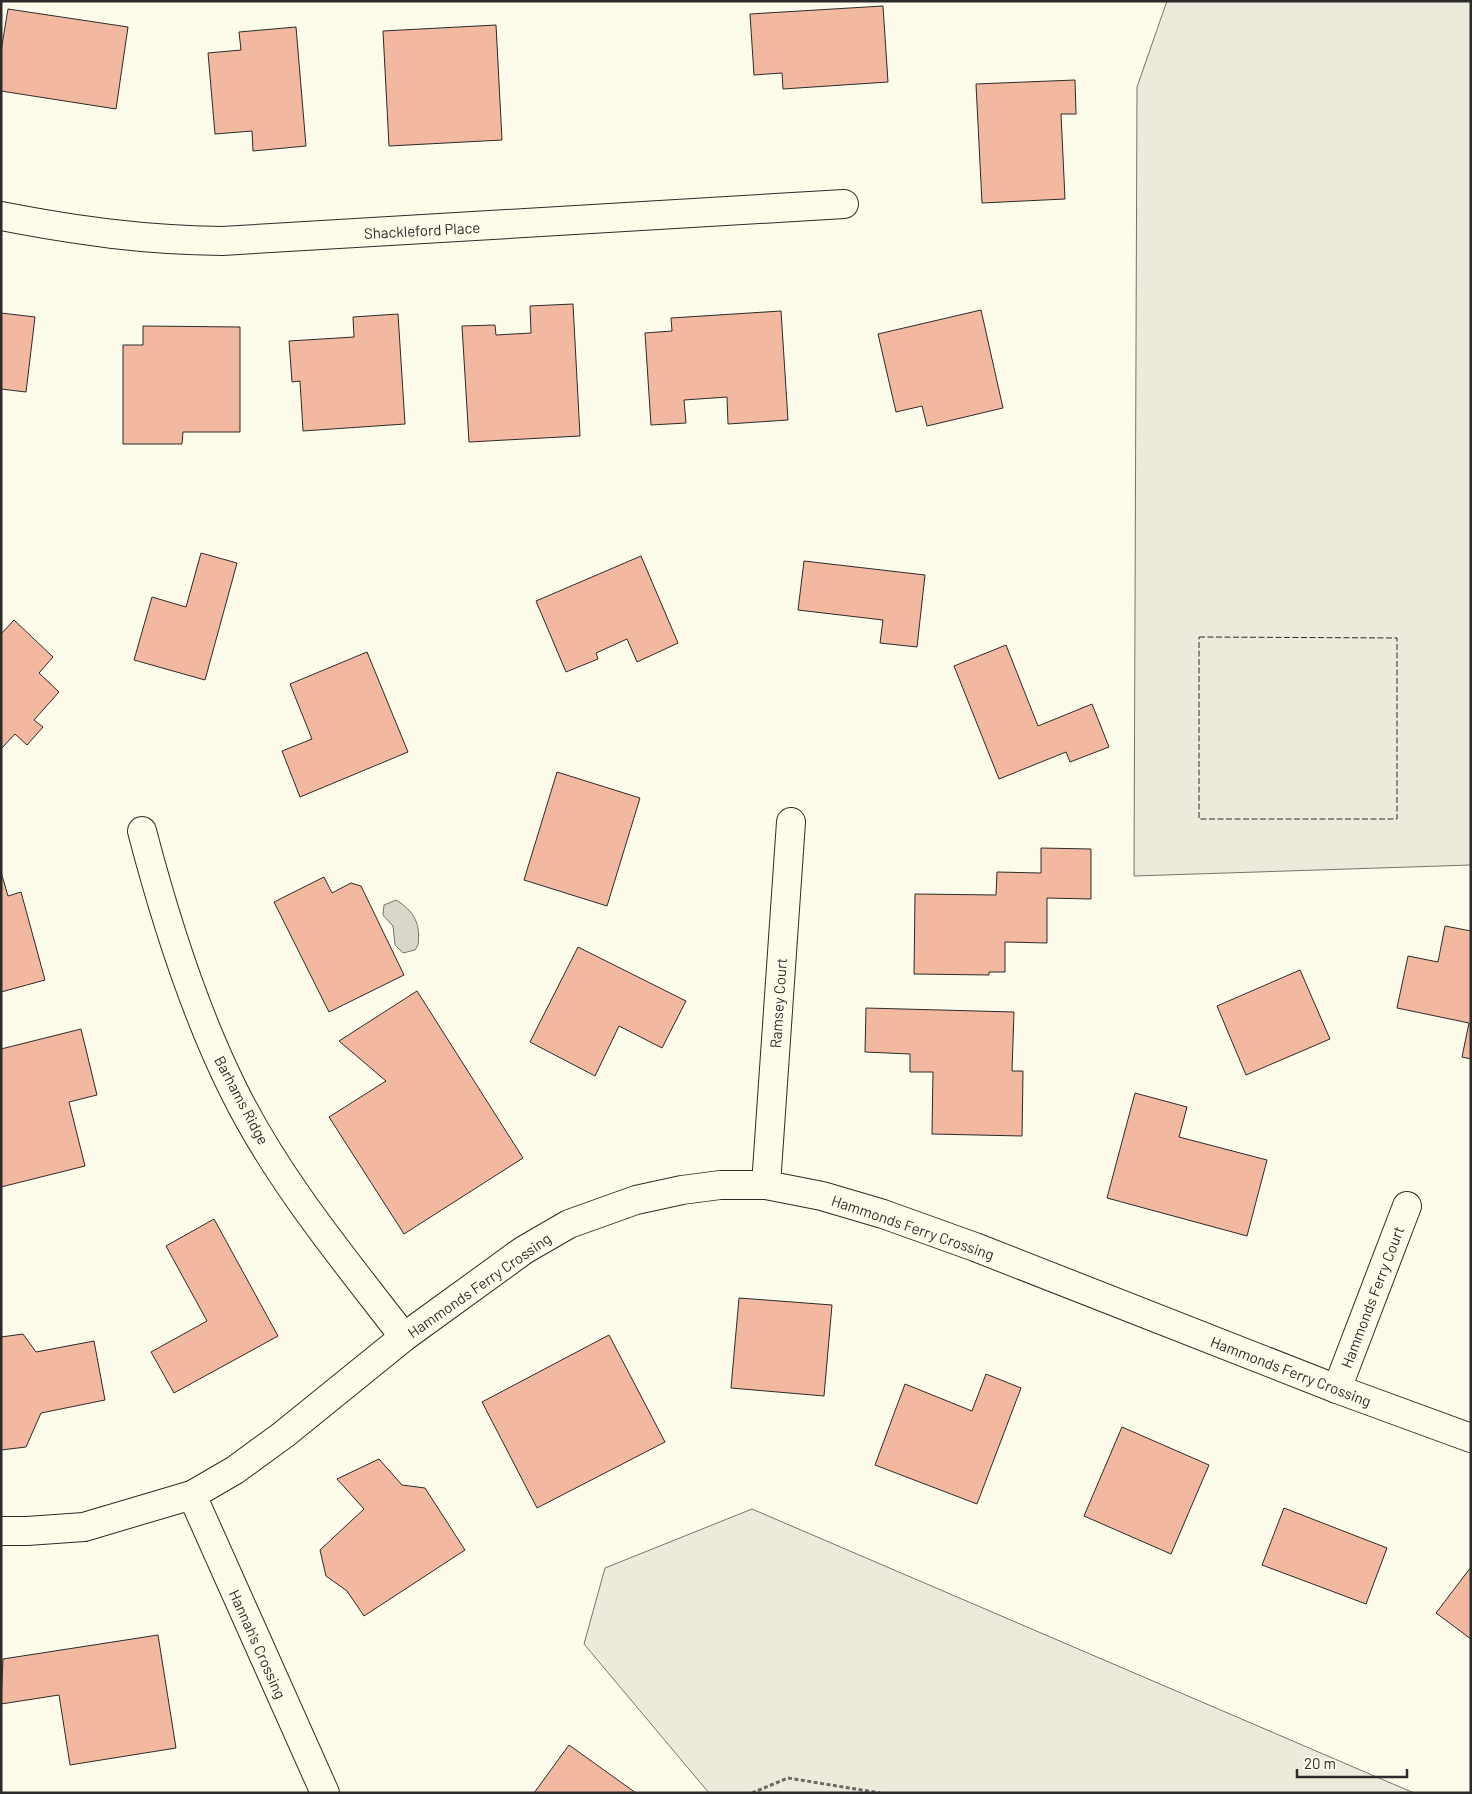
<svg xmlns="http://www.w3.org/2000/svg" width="1472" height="1794" font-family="Barlow,sans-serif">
  <rect width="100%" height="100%" fill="#fdfbea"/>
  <g fill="#ecebdb" stroke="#74746e">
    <polygon points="1167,1 1471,1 1471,865 1134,876 1137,87"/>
    <polygon points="752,1509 1414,1793 709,1793 584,1644 605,1568"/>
  </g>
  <path fill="#d8d7c9" stroke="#74746e" d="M 396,900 C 414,911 421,924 418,945 L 415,950 L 403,953 L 395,945 L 393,926 L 383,915 L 384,905 Z"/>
  <g fill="#f2b8a0" stroke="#2b2b2b">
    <polygon points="883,6 888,82 783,89 782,73 754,75 750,14"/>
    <polygon points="8,9 128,27 116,109 1,91 1,51"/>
    <polygon points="496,25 502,140 389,146 383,31"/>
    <polygon points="296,27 306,146 253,151 252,131 215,134 208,53 241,50 239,32"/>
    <polygon points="1075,80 1076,114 1061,114 1065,199 982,203 976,84"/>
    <polygon points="573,304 580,436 469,442 462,326 495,325 496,335 531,333 530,306"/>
    <polygon points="981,310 1003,408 927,426 922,406 896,412 878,334"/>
    <polygon points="781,311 788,420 728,424 727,397 684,400 686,423 651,425 645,333 672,331 671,318"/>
    <polygon points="1,313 35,317 26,392 1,389"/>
    <polygon points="398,314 405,424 303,431 300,381 292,382 289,341 354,337 353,317"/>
    <polygon points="143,326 240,327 240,432 183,432 182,444 123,444 123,345 143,345"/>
    <polygon points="201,553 237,563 205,680 134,660 152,597 186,607"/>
    <polygon points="641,556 678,643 637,662 627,639 596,653 598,659 566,672 536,601"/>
    <polygon points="804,561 925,575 917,647 880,643 883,620 798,610"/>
    <polygon points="14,620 53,657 39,673 59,692 34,720 43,727 27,745 15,734 1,749 1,634"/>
    <polygon points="1006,645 1038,726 1092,704 1109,747 1070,762 1066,752 999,779 954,666"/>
    <polygon points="367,652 408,752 300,797 282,751 312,739 290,684"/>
    <polygon points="557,772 640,798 607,906 524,880"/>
    <polygon points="1041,848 1091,849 1091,899 1047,898 1047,943 1005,942 1005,972 989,972 989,975 914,974 915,894 996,895 997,872 1041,873"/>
    <polygon points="1,872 8,896 21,892 45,980 1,992"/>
    <polygon points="324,877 332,893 351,883 361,886 404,975 329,1012 274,902"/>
    <polygon points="1445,926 1471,931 1471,1059 1462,1057 1469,1023 1397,1008 1408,956 1438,962"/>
    <polygon points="578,947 686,1001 662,1048 619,1026 595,1076 530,1042"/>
    <polygon points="1300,970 1330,1039 1246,1075 1217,1006"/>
    <polygon points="417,991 523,1158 404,1234 329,1117 386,1081 339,1041"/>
    <polygon points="866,1008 1014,1012 1012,1071 1023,1071 1022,1136 932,1134 933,1072 910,1072 910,1054 865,1052"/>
    <polygon points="81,1029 97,1095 69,1102 85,1166 1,1187 1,1049"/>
    <polygon points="1135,1093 1187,1107 1179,1137 1267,1160 1247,1236 1107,1198"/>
    <polygon points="214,1219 278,1336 174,1393 151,1352 207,1321 166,1246"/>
    <polygon points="739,1298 832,1305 824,1396 731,1388"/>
    <polygon points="23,1334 36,1352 94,1341 105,1400 41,1413 26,1447 1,1450 1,1337"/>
    <polygon points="609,1335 665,1442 537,1508 482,1402"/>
    <polygon points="986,1374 1021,1388 977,1504 875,1465 905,1384 972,1411"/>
    <polygon points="1122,1427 1209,1465 1171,1554 1084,1516"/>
    <polygon points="379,1459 402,1485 425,1488 465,1550 364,1616 347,1591 326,1576 320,1550 364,1509 337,1479"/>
    <polygon points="1284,1508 1387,1548 1366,1604 1262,1565"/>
    <polygon points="1471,1567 1471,1639 1436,1613"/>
    <polygon points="158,1635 176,1748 70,1765 59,1695 1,1704 3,1659"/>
    <polygon points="569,1745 636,1793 534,1793"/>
  </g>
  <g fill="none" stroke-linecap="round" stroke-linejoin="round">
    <defs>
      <g id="street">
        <path d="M 1,216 C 78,231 144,240 222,241 L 844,204"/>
        <path d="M 142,831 C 165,919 194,1011 234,1091 C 278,1180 344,1259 404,1337"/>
        <polyline points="766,1185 791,822"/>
        <polyline points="1337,1389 1407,1206"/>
        <polyline points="192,1495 325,1793"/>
        <polyline points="1,1531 27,1531 84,1527 192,1495 235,1470 283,1435 404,1337 524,1250 569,1224 636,1200 682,1190 720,1185 766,1185 822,1196 883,1214 975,1247 1337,1389 1471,1438"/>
      </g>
    </defs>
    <use href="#street" stroke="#2b2b2b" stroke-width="30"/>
    <polyline stroke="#6a6964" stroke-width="3" stroke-dasharray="4 2.5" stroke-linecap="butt" points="752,1793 788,1778 880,1793"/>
    <use href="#street" stroke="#fdfbea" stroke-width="28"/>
    <polygon stroke="#2b2b2b" stroke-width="1" stroke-dasharray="6 2.5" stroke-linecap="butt" points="1199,637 1397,638 1397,819 1199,819"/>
  </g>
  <g text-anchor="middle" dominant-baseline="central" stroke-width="4" stroke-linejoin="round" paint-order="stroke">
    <g font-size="15" fill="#2b2b2b" stroke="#fdfbea">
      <text transform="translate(422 230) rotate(-3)">Shackleford Place</text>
      <text transform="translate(778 1003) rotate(-86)">Ramsey Court</text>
      <text transform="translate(242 1100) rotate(62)">Barhams Ridge</text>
      <text transform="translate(913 1227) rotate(19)">Hammonds Ferry Crossing</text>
      <text transform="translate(479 1285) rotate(-35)">Hammonds Ferry Crossing</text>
      <text transform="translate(1372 1297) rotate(-69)">Hammonds Ferry Court</text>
      <text transform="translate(1291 1371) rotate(21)">Hammonds Ferry Crossing</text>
      <text transform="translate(258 1644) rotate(66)">Hannah's Crossing</text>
    </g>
  </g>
  <rect width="1472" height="1794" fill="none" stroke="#2b2b2b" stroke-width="5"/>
  <path d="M1297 1769v8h110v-8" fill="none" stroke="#2b2b2b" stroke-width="2.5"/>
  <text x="1304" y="1769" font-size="15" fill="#2b2b2b" stroke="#fdfbea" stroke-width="4" paint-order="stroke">20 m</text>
</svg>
